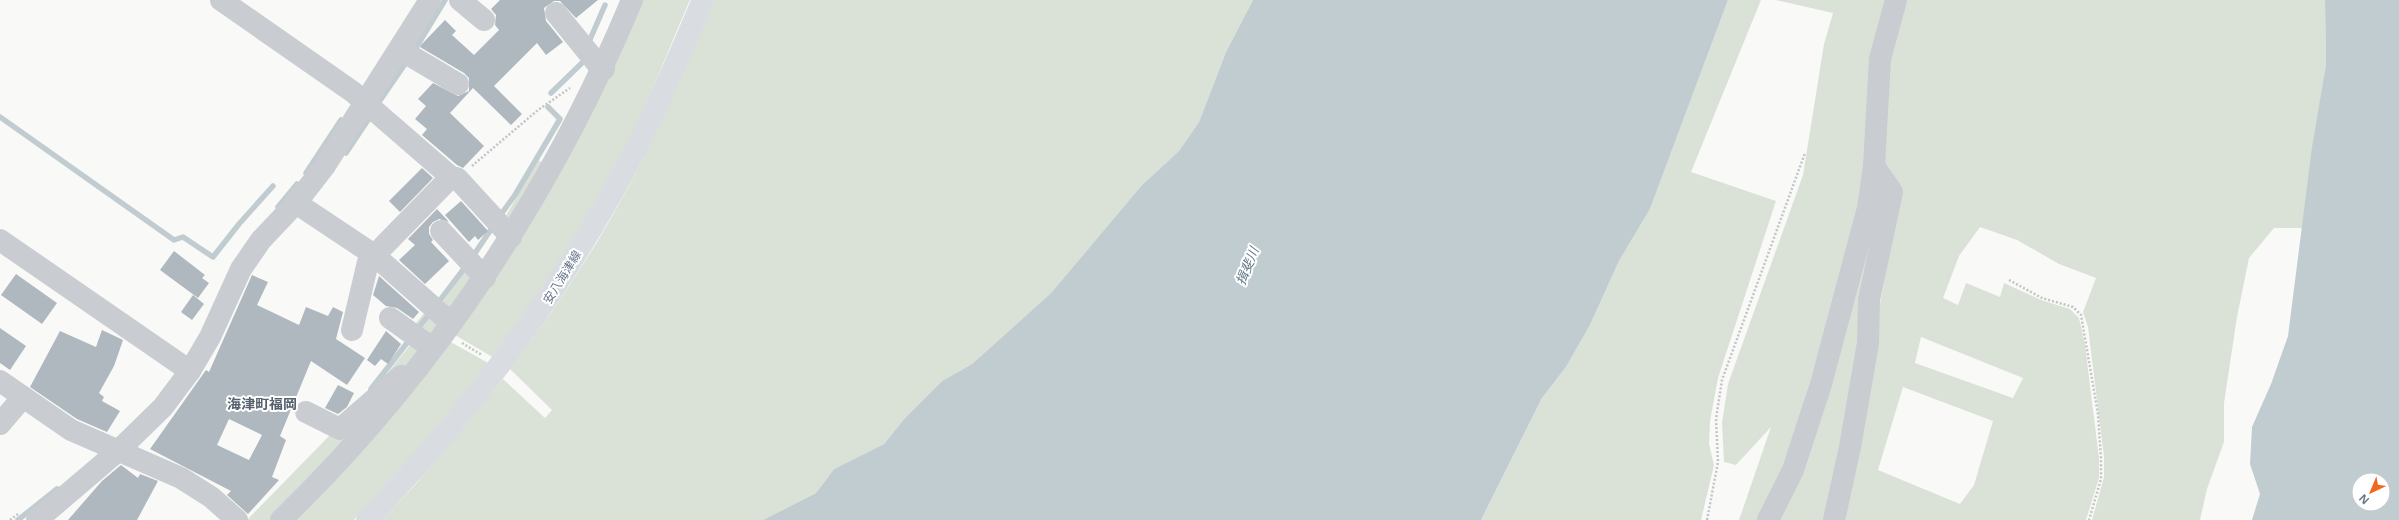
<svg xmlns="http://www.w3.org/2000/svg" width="2399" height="520" font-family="'Open Sans','Noto Sans JP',sans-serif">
  <rect width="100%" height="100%" fill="#f9faf7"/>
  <g fill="#dae2d8" fill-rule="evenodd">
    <path d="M 639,0 L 690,0 C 671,43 654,88 634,131 C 595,211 545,286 494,358 L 455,335 Z"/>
    <path d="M 714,0 L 1253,0 L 1226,52 L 1199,122 L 1179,151 L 1142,185 L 1051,293 L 972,364 L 942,381 L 905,418 L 884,444 L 834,469 L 816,493 L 763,520 L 382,520 L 416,484 L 503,379 L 545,418 L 552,410 L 510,369 C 563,299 612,224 650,144 C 673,97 693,48 714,0 Z"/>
    <polygon points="1728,0 1761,0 1691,172 1776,201 1718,378 1710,421 1709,444 1714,465 1701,520 1481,520 1542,398 1566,367 1590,325 1619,261 1650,209"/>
    <polygon points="1776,0 1889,0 1860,207 1786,467 1761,520 1739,520 1771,427 1736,465 1724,462 1722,423 1728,384 1803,175 1824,44 1833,13"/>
    <path d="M 1904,0 L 2325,0 L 2326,65 L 2302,228 L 2274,228 L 2249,258 L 2237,317 L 2224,403 L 2224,442 L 2207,489 L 2200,520 L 2092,520 L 2104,477 L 2104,457 L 2088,327 L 2083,312 L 2096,278 L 2059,264 L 2017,240 L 1980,227 L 1959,256 L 1943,298 L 1958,305 L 1966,283 L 2000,297 L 2004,283 L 2041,300 L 2070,309 L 2079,318 L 2085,345 L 2099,458 L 2099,478 L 2086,520 L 1841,520 L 1897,210 L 1880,158 L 1887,61 ZM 1921,337 L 2023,378 L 2013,398 L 1915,363 ZM 1903,387 L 1993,421 L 1974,485 L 1960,504 L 1878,470 Z"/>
    <polygon points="538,160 547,165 510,228 503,221"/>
    <polygon points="1885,192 1826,520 1776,520"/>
    <polygon points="468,267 476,276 454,310 440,306"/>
    <polygon points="429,307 441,322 433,338 411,329"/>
    <polygon points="449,341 490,364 407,465 354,520 290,520"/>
    <polygon points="411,344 419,347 415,363 369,396"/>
    <polygon points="395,384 273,520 247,520 331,434 342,440"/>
  </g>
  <g fill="#c1ccd1" fill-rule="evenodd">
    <polygon points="1253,0 1728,0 1650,209 1619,261 1590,325 1566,367 1542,398 1481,520 763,520 816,493 834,469 884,444 905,418 942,381 972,364 1051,293 1142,185 1179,151 1199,122 1226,52"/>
    <path d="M 2325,0 L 2399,0 L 2399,520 L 2252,520 L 2260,494 L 2250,464 L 2252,427 L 2271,384 L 2288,336 L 2312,147 L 2326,65 ZM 2359,480 L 2383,480 L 2383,504 L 2359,504 Z"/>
  </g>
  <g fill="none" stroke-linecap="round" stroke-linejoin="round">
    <g stroke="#c1ccd1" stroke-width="5.5">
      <polyline points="588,44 605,5"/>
      <polyline points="414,51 445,0"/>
      <polyline points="551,93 583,62 584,57"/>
      <polyline points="379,102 405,64"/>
      <polyline points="0,117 174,240 183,237 213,257 239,224 273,186"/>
      <polyline points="346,153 368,120"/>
      <polyline points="306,173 341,120"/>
      <polyline points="278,207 297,184"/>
      <polyline points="499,217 515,195 560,119 548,107"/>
      <polyline points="473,256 494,225"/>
      <polyline points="438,303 466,266"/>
      <polyline points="418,328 431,312"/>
      <polyline points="371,389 407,343"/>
      <polyline points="18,520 57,489"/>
    </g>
  </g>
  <g fill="#afb7bf" fill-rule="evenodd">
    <polygon points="500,0 598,0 576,18 560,1 554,1 544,8 546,21 563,42 546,55 537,43 494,86 522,114 511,125 473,88 450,113 484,146 463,168 457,165 422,135 427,129 415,119 426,106 418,99 433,83 458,96 469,91 469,78 464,73 420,47 421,45 445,20 456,31 452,35 474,55 499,30 495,25 496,15 491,9"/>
    <polygon points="422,168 433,178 400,212 389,201"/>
    <polygon points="461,201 488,231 478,240 475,236 469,242 445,215"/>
    <polygon points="437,209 449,222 439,219 433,222 429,227 429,234 433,240 431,242 449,261 425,284 399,260 415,245 408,239"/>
    <polygon points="174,251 205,275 202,278 209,283 198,298 160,270"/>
    <polygon points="16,274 57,303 42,324 1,295"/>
    <path d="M 252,275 L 268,282 L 257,305 L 299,325 L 306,307 L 328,316 L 333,307 L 343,312 L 336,339 L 365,358 L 347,385 L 311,361 L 280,436 L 286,440 L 272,477 L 279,480 L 248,514 L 227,495 L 231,491 L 150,449 L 206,370 L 209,372 ZM 229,419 L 262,435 L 249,460 L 217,445 Z"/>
    <polygon points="379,276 419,312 413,319 397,308 386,306 373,295"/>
    <polygon points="193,295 204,304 192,320 181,312"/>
    <polygon points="0,328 26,346 10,370 0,363"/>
    <polygon points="102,330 123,340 114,366 99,393 104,397 102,401 120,411 107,432 77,419 30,387 60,331 96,347"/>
    <polygon points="386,331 401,344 388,364 381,359 375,366 367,360"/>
    <polygon points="338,385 354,393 347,407 338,414 325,408"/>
    <polygon points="121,465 138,478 140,474 158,481 137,520 68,520 102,481"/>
  </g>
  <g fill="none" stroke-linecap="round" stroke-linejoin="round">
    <g stroke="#c2c4c7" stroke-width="2.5" stroke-dasharray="2 2" stroke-linecap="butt">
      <polyline points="472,166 538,110 570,88"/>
      <polyline points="2009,280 2042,298 2073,307 2081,315 2098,414 2101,459 2101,479 2089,520"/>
      <polyline points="462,343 482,355"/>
      <polyline points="10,520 18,514"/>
      <polyline points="1707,520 1718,462 1716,419 1722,380 1805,153"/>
    </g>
    <g stroke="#c9ccd1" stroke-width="22">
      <polyline points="221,0 353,92 451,177 457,178 511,237"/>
      <polyline points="460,0 484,20"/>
      <polyline points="556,13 600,67 604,69"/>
      <polyline points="399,49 458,84"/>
      <polyline points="296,203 374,255 451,323"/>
      <polyline points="441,231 485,278"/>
      <polyline points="0,240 190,371"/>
      <polyline points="390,318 432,348"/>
      <polyline points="352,330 368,262 451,177"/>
      <polyline points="0,381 71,430 181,478 211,497 237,520"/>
      <polyline points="306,412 340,429 401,376"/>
      <polyline points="0,424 23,397"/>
      <polyline points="37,520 118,451 163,407 190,371 210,337 241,269 261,240 296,203 324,167 430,0"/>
      <path d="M 281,520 C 433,373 551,195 632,0"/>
      <polyline points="1768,520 1793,470 1821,384 1868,208 1874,166 1880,59 1896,0"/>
      <polyline points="1834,520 1850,447 1868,343 1869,300 1892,192 1874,166"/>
    </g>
    <path stroke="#d9dde2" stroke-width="22" d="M 367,520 C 478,404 569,281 642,137 C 664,93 683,46 703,0"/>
  </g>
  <g text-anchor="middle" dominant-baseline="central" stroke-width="4" stroke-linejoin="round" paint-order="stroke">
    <g font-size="12" fill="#66768b" stroke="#fff">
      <text transform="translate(562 277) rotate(-58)">安八海津線</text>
    </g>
    <g font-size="13" font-style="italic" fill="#627885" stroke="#fff">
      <text transform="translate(1247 266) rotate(-68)">揖斐川</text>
    </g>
    <g font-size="14" font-weight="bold" fill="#55616f" stroke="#fff">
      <text x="262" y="403">海津町福岡</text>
    </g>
  </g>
  <g transform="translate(2371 492) rotate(224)"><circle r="19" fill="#ffffff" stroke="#c2c8d1"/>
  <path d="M0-3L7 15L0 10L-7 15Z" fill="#f2671f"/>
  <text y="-6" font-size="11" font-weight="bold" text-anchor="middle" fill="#66768b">N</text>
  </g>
</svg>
